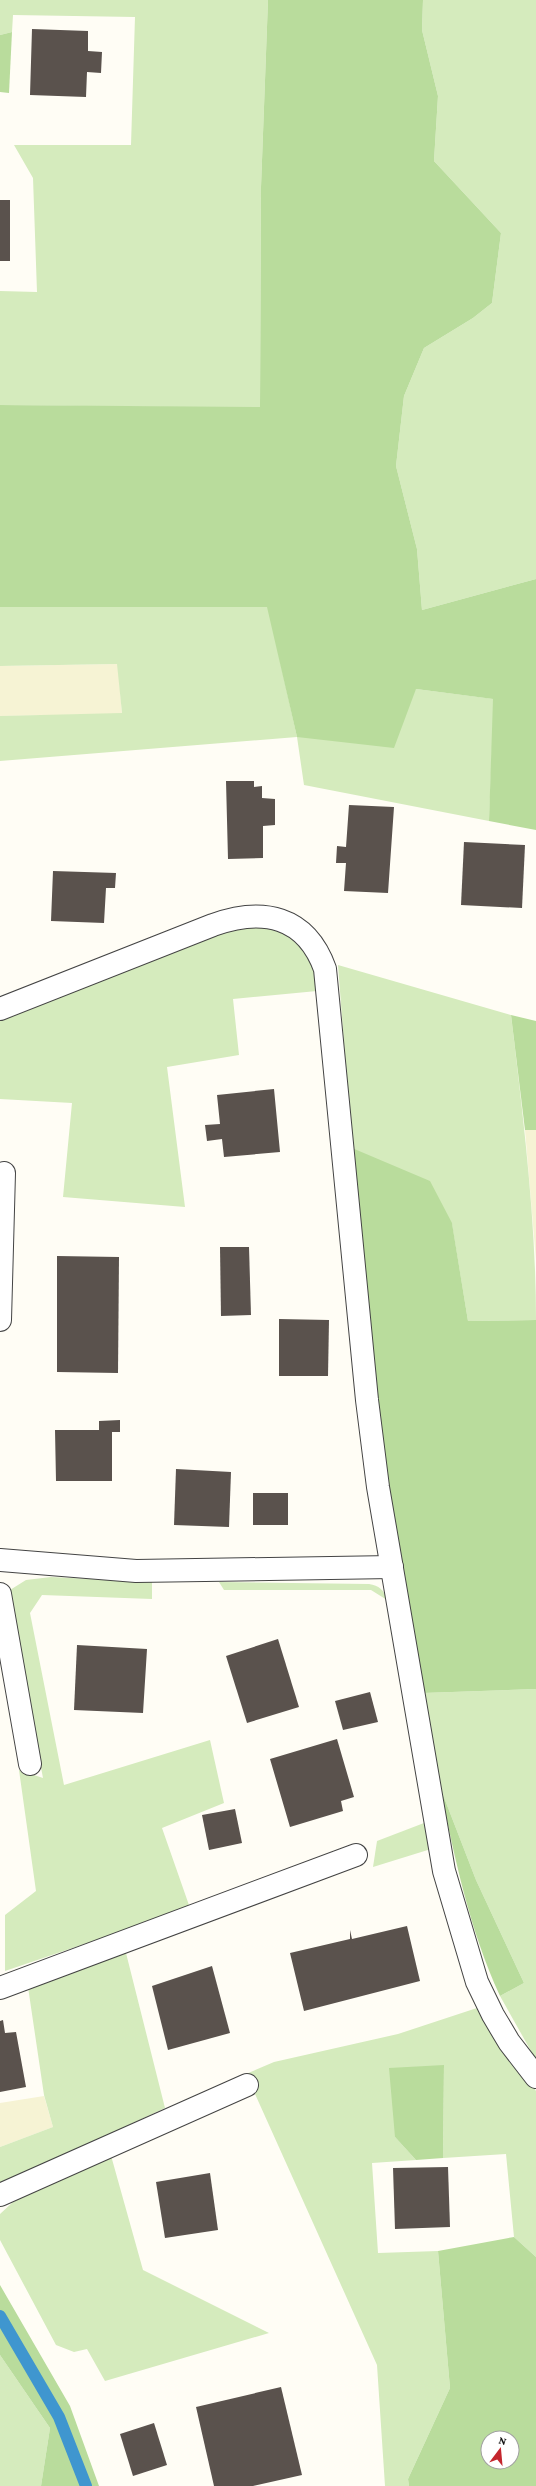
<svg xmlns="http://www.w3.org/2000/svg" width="536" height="2486" font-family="'Crimson Pro',serif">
  <rect width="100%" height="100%" fill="#fffdf5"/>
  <g fill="#f6f3d4">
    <polygon points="118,664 122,714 0,716 0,666"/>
    <polygon points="525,1130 536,1130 536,1260"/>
    <polygon points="44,2096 53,2127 0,2147 0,2103"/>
  </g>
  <g fill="#d5ebbd">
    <polygon points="0,0 268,0 261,187 260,408 0,405 0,291 37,292 33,178 14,145 131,145 135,17 13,15 12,32 0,35"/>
    <polygon points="423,0 536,0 536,579 422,610 417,549 396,466 404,396 424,348 473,318 492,303 501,233 434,161 438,96 422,30"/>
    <polygon points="0,607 268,607 297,737 416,689 494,699 489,821 304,785 297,737 0,761 0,716 122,713 117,664 0,666"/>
    <path d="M 249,925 C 273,925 298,935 310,958 C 315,967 315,981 317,991 L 233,999 L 239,1055 L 167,1067 L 185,1207 L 63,1197 L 72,1103 L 0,1099 L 0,1017 L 216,934 Z"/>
    <path d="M 338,965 L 511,1015 C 523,1116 536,1218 536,1320 L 468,1321 L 452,1224 L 352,1148 Z"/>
    <polygon points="51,1577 152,1582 152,1599 42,1595 30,1613 64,1785 210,1740 224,1803 162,1828 190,1908 5,1971 5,1915 36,1891 19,1770 43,1778 9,1600 10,1590 26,1580"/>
    <path d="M 219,1582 L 369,1584 C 379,1586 384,1589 387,1600 L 371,1590 L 224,1590 Z"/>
    <polygon points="536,1689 536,2060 500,1996 524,1983 476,1880 440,1787 423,1693"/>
    <polygon points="424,1823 431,1849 373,1867 377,1841"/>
    <polygon points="126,1953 165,2108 0,2185 0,2147 53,2127 44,2095 28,1987"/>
    <polygon points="480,2007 536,2091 536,2257 514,2237 506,2154 443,2158 444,2066 395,2137 416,2160 372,2163 378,2253 438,2251 450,2388 408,2479 409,2486 385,2486 377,2365 246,2074 274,2062 398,2034"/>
    <polygon points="110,2152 143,2270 269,2333 105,2381 87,2349 74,2352 56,2345 0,2240 0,2214 13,2202"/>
    <polygon points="0,2355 50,2428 41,2486 0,2486"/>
  </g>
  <g fill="#b9dc9c" fill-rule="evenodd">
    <polygon points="268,0 423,0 422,30 438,96 434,161 501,233 492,303 473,318 424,348 404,396 396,466 417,549 422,610 536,579 536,830 489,821 493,699 416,689 394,748 297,737 267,607 0,607 0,405 260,407 261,187"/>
    <polygon points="12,32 9,93 0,92 0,35"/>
    <polygon points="511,1015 536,1021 536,1130 525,1130"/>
    <polygon points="352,1148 430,1181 452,1223 468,1321 536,1320 536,1689 423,1693 387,1493"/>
    <path d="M 440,1787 L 476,1880 L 524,1983 L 500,1996 C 469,1928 455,1859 440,1787 Z"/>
    <polygon points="444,2065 443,2158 416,2160 395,2137 389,2068"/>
    <path d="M 514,2237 L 536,2257 L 536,2486 L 409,2486 L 408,2479 L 450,2388 L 438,2251 ZM 488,2438 L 512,2438 L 512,2462 L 488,2462 Z"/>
    <polygon points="0,2285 70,2406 99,2486 41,2486 50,2428 0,2355"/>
  </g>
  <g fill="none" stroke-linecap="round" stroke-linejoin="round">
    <polyline stroke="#3f96cf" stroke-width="12" points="0,2316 59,2417 86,2486"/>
  </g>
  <g fill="#5a524d">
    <polygon points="32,29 88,31 88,51 102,52 101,73 87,72 86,97 30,95"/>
    <rect x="0" y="200" width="10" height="61"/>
    <polygon points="226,781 254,781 254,787 262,786 262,798 275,799 275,825 263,826 263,858 228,859"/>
    <polygon points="349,805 394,807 388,893 344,891 346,863 336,863 337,846 346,847"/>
    <polygon points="464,842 525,845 522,908 461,905"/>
    <polygon points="53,871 116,873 115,888 106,888 104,923 51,921"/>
    <polygon points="274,1089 280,1152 224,1157 222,1139 207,1141 205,1125 220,1124 217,1095"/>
    <polygon points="220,1247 249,1247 251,1315 221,1316"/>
    <polygon points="57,1256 119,1257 118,1373 57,1372"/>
    <polygon points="279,1319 329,1320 328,1376 279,1376"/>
    <polygon points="120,1420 120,1432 112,1432 112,1481 56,1481 55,1430 99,1430 99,1421"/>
    <polygon points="176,1469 231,1472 229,1527 174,1525"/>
    <rect x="253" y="1493" width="35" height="32"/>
    <polygon points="278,1639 299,1707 247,1723 226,1656"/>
    <polygon points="77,1645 147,1649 143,1713 74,1710"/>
    <polygon points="370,1692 378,1722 343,1730 335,1701"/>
    <polygon points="337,1739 354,1797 341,1801 343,1811 290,1827 270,1759"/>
    <polygon points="235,1809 242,1843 209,1850 202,1815"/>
    <polygon points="407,1926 420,1981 304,2011 290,1953 350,1939 350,1930 352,1939"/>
    <polygon points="212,1966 230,2033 168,2050 152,1986"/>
    <polygon points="3,2020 5,2033 16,2032 26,2087 0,2092 0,2021"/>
    <polygon points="448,2167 450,2227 395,2229 393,2168"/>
    <polygon points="210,2173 218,2230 165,2238 156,2182"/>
    <polygon points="281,2387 302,2475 253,2486 214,2486 196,2407"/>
    <polygon points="154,2423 167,2465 133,2476 120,2434"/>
  </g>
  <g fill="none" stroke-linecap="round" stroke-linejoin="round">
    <defs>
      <g id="lane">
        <path d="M 0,1009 L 213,925 C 263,907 306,916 325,969 L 367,1400 L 378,1487 L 444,1871 L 477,1982 L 493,2015 L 509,2042 L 536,2077"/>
        <polyline points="0,1320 4,1173"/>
        <polyline points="0,1560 136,1571 392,1567"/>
        <polyline points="0,1594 30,1764"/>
        <polyline points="0,1988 356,1855"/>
        <polyline points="0,2195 247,2085"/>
      </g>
    </defs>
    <use href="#lane" stroke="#444" stroke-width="24"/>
    <use href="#lane" stroke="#fff" stroke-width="22"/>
  </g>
  <g transform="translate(500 2450) rotate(16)"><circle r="19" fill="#ffffff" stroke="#a0a0a0"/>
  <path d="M0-3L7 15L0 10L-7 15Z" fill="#c4262e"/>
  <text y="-6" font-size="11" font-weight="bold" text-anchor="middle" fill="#111111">N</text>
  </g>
</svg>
